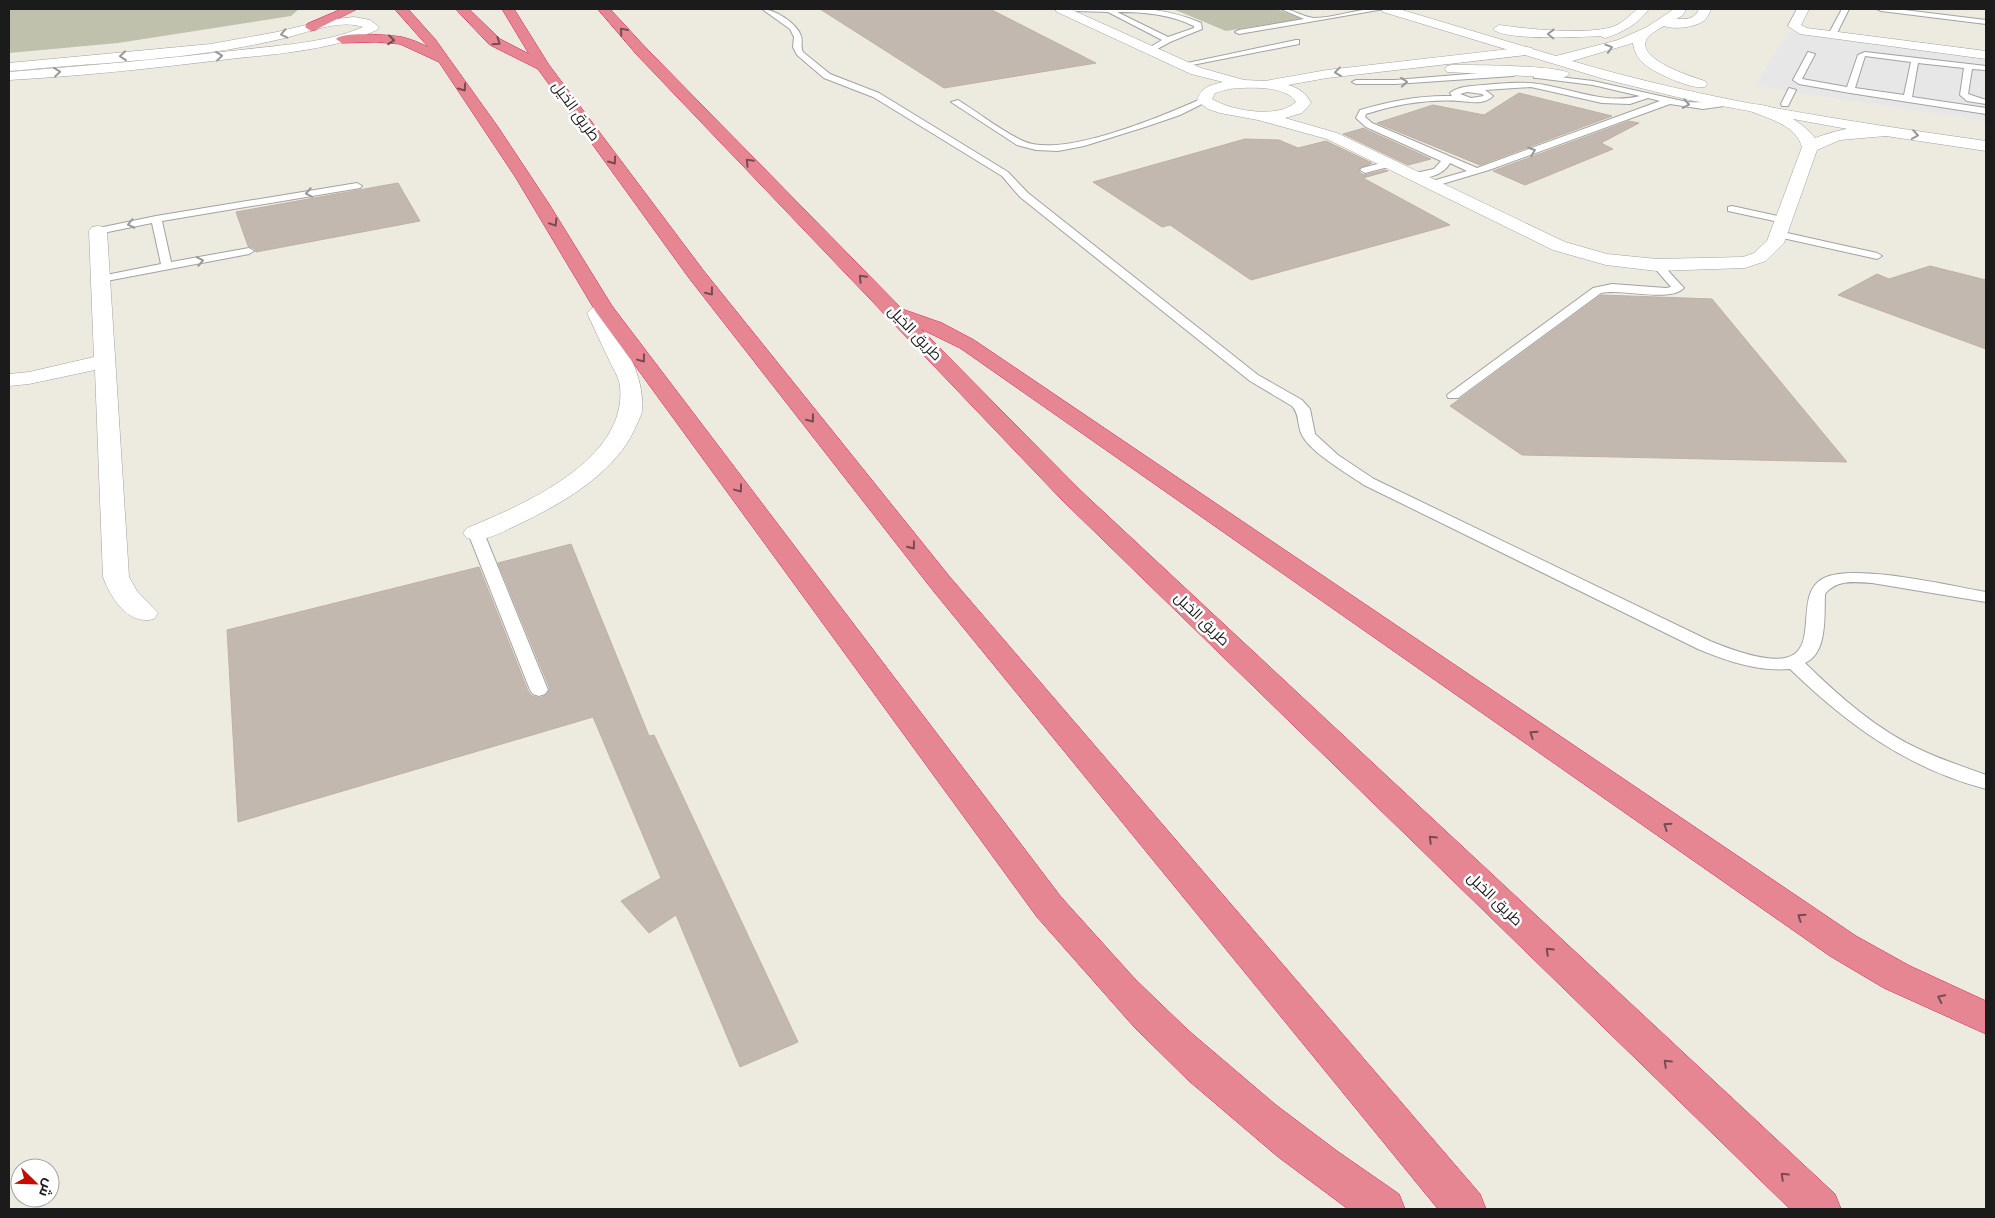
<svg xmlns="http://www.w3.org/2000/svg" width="1995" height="1218" font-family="'Roboto Condensed',Cairo,sans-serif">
  <rect width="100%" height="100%" fill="#edeae0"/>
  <g fill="#c0c1ac">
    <polygon points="9,9 299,9 291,16 118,43 9,53"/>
    <polygon points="1173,9 1276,9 1303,19 1226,31"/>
  </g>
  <polygon fill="#e7e7e7" points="1788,32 1986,59 1986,121 1755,86"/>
  <g fill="#c2b8b0" stroke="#bfb1a3">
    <polygon points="820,9 990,9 1096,63 944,88"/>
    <polygon points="1519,93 1612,116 1480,165 1377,123 1433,105 1484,115"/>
    <polygon points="1629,121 1639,123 1601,143 1613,149 1525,185 1493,171"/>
    <polygon points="1364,128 1365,129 1431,159 1408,165 1343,134"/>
    <polygon points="1245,139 1279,140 1298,148 1326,141 1372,163 1359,169 1359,172 1364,175 1385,170 1388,171 1363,178 1450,225 1251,280 1170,225 1162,227 1093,182"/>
    <polygon points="398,183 420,221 256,252 255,249 248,246 236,212"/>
    <polygon points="1930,266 1986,280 1986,349 1838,295 1877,274 1889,279"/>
    <polygon points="1601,295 1712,299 1847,462 1522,455 1450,406"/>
    <polygon points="571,544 649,736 654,735 798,1042 740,1067 676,915 649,933 621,901 661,878 593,717 238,822 227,630 479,567 528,691 532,696 540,698 546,695 550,689 498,563"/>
  </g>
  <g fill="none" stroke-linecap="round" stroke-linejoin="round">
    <defs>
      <g id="service">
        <path d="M 762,9 C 774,9 797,23 801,36 C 803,41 800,46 803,52 L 830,74 L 879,93 L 1008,172 L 1028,193 L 1258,375 L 1302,400 L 1310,409 L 1315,434 L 1338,455 L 1374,479 L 1710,641 C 1852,699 1780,599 1824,578 C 1854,563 1951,586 1986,592 L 1986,602 L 1872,583 C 1855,582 1837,579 1825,594 C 1824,615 1828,653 1805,663 C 1840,697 1877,730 1921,750 C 1942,760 1965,767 1986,775 L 1986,789 C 1907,768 1848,725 1790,669 C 1758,672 1727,661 1698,649 L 1364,485 C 1348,474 1310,452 1302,435 C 1297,426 1300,414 1292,406 L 1250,381 L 1020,197 L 1002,176 L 883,103 L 873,97 L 824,78 L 797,55 L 793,47 L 794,37 L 790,29 Z"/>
        <path d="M 1071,9 C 1114,6 1161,5 1201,23 L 1202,29 L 1170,42 L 1150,53 L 1146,51 L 1147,49 L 1162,40 L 1108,12 L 1075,11 ZM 1117,12 C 1144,12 1169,14 1194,26 L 1194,28 L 1168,37 Z"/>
        <path d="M 1281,9 C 1293,9 1303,17 1314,18 C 1337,18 1360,7 1384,9 L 1239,34 L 1235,32 L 1239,30 L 1304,19 Z"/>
        <polygon points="1842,9 1849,9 1835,37 1829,37 1828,35"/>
        <polygon points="1877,9 1896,9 1986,20 1986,24 1881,11"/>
        <polygon points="1296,40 1299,40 1299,44 1182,67 1178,65"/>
        <path d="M 1808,52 L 1815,54 L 1802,79 L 1847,87 L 1858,55 L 1865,52 L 1986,66 L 1986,70 L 1972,69 L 1968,94 L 1986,100 L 1986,104 L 1967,101 L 1960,95 L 1964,68 L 1918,63 L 1912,97 L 1986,108 L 1986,114 L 1850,93 L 1799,84 L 1793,80 ZM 1865,56 L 1911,62 L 1904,95 L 1855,88 Z"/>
        <polygon points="1493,72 1513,72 1517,74 1513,76 1395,84 1356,84 1352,82 1356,80 1395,80"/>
        <path d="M 1534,74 L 1593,81 L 1687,102 C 1696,103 1724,100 1728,103 L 1724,106 L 1703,109 L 1670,104 L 1489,170 L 1432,187 L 1429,186 L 1429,182 L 1467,171 L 1450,163 C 1443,176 1424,180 1411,178 L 1411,174 L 1434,169 L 1441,161 L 1366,127 L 1356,118 L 1360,110 C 1390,101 1421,95 1452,96 L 1450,93 C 1458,86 1472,86 1483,85 C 1504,83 1524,81 1545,85 C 1577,91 1607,104 1640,96 L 1593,85 L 1537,78 L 1534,78 ZM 1531,87 L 1602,103 L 1630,104 L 1648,98 L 1660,101 L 1477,168 L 1372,123 L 1365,117 L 1366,114 C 1397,104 1428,99 1460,101 C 1472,102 1484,105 1493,96 L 1485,90 ZM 1467,92 L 1482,94 L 1484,96 L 1471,98 L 1460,94 Z"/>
        <polygon points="1789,88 1796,90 1788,106 1782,106 1781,104"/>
        <path d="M 1201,99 L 1208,101 L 1180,115 L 1145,127 L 1084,146 L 1058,151 L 1036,150 L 1017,145 L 951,102 L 958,100 C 979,113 1000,130 1023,141 C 1061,159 1163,116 1201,99 Z"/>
        <polygon points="1389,161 1394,164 1392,166 1365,173 1360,170 1362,168"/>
        <polygon points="357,183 362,186 360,188 162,221 171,262 249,248 254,251 249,254 101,282 95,279 101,276 161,264 152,223 98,234 93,231 94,229 156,216"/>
        <polygon points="1732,206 1787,218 1788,220 1783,223 1728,211 1728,207"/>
        <polygon points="1778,231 1877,253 1882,256 1877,259 1774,236 1773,234"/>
        <path d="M 1657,262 L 1661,263 L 1682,286 L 1684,288 C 1669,303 1623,288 1601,293 L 1458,398 L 1448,398 L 1447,395 L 1593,288 L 1612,284 L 1666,288 L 1671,287 L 1652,265 Z"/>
        <polygon points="476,528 481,530 484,533 548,690 545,694 539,696 533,694 530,690 468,533 471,530"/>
      </g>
      <g id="minor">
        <path d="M 1055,9 L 1070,9 L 1201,68 L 1244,80 L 1265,81 L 1327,70 L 1527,47 L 1532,48 L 1534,51 L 1527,55 L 1327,78 L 1288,85 C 1299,88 1306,93 1311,103 L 1302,113 L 1285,118 L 1337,133 L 1565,242 L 1607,254 L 1657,259 L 1743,257 L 1754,253 L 1767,241 L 1802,147 C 1796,125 1769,119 1750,111 L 1748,108 L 1750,105 C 1768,100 1805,124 1815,138 C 1837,130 1868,122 1891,128 L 1894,131 L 1891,134 L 1886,136 L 1840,140 L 1817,150 L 1784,243 L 1766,261 L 1745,268 L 1657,271 L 1606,265 L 1553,250 L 1327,139 L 1258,120 L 1220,113 L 1208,109 L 1197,101 C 1201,87 1210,85 1223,82 L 1191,74 L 1057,12 ZM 1229,89 C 1247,87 1287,85 1296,102 C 1278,119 1232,111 1212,99 L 1215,93 Z"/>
        <path d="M 1699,9 L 1711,9 C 1709,14 1707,19 1702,22 C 1692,28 1667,31 1659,23 C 1670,12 1691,28 1699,9 Z"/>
        <polygon points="1797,9 1809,9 1801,25 1807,28 1986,51 1986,59 1800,34 1788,26"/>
        <path d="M 98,226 L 104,227 L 107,231 L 129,577 L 137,591 L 158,613 L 154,619 C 128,626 111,598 103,577 L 95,370 L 29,384 L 9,386 L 9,374 L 29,372 L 94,357 L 89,231 L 92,227 Z"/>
        <path d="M 603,302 L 610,304 L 613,308 L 608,314 C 623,343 645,376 642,410 C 642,414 639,419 637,424 C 617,473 563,503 517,525 C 502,532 484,543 467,538 L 463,533 L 467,528 C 523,505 628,460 620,386 C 619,378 614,370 610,362 C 602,346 595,329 587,313 L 596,304 Z"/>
      </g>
      <g id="tertiary">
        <path d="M 1381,9 L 1399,9 L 1556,56 L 1618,40 L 1647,27 L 1674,9 L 1686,9 L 1683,15 C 1674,21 1657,29 1650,35 C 1627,57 1693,77 1705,81 L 1707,84 L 1705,87 C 1692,90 1654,73 1643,63 C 1637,57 1634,51 1633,43 L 1572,61 C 1707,101 1847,121 1986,141 L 1986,151 L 1886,136 L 1689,100 L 1604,79 L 1383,12 Z"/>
        <path d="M 1637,9 L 1649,9 C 1638,24 1622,33 1605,38 L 1600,36 C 1582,37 1503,41 1493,29 L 1499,25 C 1528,29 1584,35 1612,27 C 1621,24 1630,16 1637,9 Z"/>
        <path d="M 354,17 L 370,20 L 379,27 L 377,30 C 332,50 278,54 229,59 C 156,68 82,76 9,80 L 9,72 C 86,66 163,59 240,50 C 281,45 326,43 363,27 C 339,19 309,32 285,38 C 195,60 101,62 9,71 L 9,63 L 211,44 L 277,32 L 327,20 Z"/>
        <path d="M 1452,65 C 1469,65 1562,65 1570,74 L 1563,78 L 1447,72 L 1445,69 L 1447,66 Z"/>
      </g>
      <g id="motorway">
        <polygon points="342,9 357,9 315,30 311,31 305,27 307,24"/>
        <path d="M 395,9 L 408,9 L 435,39 L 498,127 L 549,204 L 612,306 L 1061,897 L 1135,979 L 1189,1031 L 1276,1105 L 1337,1151 L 1399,1194 L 1405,1209 L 1348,1209 L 1277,1156 L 1189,1081 L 1135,1028 L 1037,917 L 596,312 L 516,178 L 439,62 L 400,44 L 376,42 L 342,43 L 336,39 C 343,31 390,35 402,37 C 411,39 420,43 428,47 Z"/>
        <polygon points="456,9 469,9 500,39 529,54 502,9 514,9 549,65 703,270 949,576 1480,1194 1486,1209 1438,1209 931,588 689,278 538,69 490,45"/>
        <polygon points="598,9 610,9 647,49 902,309 942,323 974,340 1856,936 1910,966 1986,1001 1986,1034 1884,988 1830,956 960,348 921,329 1079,489 1835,1194 1841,1209 1790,1209 1061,499 637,55"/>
      </g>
    </defs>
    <use href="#service" stroke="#a2a2a2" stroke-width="2"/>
    <use href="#minor" stroke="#a2a2a2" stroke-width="1"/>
    <use href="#tertiary" stroke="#a2a2a2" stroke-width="1"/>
    <use href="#motorway" stroke="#d72256" stroke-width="1"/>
    <use href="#service" fill="#fff" fill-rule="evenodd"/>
    <use href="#minor" fill="#fff" fill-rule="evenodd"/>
    <use href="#tertiary" fill="#fff" fill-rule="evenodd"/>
    <use href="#motorway" fill="#e68693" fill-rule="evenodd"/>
  </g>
  <defs><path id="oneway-chevron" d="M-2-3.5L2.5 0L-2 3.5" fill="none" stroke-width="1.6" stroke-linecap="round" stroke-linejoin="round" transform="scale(1.25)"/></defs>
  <g stroke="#764b51">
    <use href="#oneway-chevron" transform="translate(623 31) rotate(-131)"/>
    <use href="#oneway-chevron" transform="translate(391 40) rotate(6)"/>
    <use href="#oneway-chevron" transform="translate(497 42) rotate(34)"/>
    <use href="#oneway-chevron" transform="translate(463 88) rotate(55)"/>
    <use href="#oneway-chevron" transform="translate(613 161) rotate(54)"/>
    <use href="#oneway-chevron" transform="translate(749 162) rotate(-134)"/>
    <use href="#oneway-chevron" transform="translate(554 223) rotate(58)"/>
    <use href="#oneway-chevron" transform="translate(862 278) rotate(-134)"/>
    <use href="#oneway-chevron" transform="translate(710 292) rotate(52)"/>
    <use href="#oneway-chevron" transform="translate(642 359) rotate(53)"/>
    <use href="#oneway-chevron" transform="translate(811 419) rotate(52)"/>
    <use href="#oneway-chevron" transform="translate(739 489) rotate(53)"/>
    <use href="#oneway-chevron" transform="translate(912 546) rotate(52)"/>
    <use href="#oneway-chevron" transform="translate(1533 734) rotate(-146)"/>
    <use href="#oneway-chevron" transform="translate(1667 826) rotate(-146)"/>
    <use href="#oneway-chevron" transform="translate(1432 839) rotate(-136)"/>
    <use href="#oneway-chevron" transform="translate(1801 917) rotate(-146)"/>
    <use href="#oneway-chevron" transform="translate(1549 951) rotate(-136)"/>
    <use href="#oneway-chevron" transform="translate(1941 998) rotate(-154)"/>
    <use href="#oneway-chevron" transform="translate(1667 1063) rotate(-136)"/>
    <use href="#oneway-chevron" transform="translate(1784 1176) rotate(-136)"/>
  </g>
  <g stroke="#989898">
    <use href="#oneway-chevron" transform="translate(284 34) rotate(167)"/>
    <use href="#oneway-chevron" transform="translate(1551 34) rotate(-179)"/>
    <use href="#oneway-chevron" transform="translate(1609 48) rotate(-17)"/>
    <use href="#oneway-chevron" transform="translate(123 56) rotate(175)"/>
    <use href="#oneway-chevron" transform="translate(219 56) rotate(-6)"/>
    <use href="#oneway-chevron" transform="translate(57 72) rotate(-6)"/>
    <use href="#oneway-chevron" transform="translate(1338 72) rotate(173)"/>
    <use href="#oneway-chevron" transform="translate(1404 82) rotate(-5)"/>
    <use href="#oneway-chevron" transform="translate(1686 104) rotate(10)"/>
    <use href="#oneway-chevron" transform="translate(1915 135) rotate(9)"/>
    <use href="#oneway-chevron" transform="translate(1532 151) rotate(-20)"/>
    <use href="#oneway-chevron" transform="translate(309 193) rotate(170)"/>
    <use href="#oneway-chevron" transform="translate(131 224) rotate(168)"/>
    <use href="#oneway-chevron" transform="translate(200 261) rotate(-11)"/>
  </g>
  <g text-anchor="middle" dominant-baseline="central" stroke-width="5" stroke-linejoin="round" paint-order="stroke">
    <g font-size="15" fill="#1b1b1b" stroke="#fff">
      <text transform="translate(576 111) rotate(54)">طريق الخيل</text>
      <text transform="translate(915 333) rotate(46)">طريق الخيل</text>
      <text transform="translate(1202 619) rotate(44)">طريق الخيل</text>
      <text transform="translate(1495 899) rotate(44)">طريق الخيل</text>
    </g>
  </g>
  <rect width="1995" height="1218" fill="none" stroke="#1b1b1b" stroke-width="20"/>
  <g transform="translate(35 1183) rotate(113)"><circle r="24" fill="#ffffff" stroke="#a4a4a4"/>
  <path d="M0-4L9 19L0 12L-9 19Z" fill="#c70b00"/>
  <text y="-8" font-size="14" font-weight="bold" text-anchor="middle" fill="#1b1b1b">ش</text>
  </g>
</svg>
